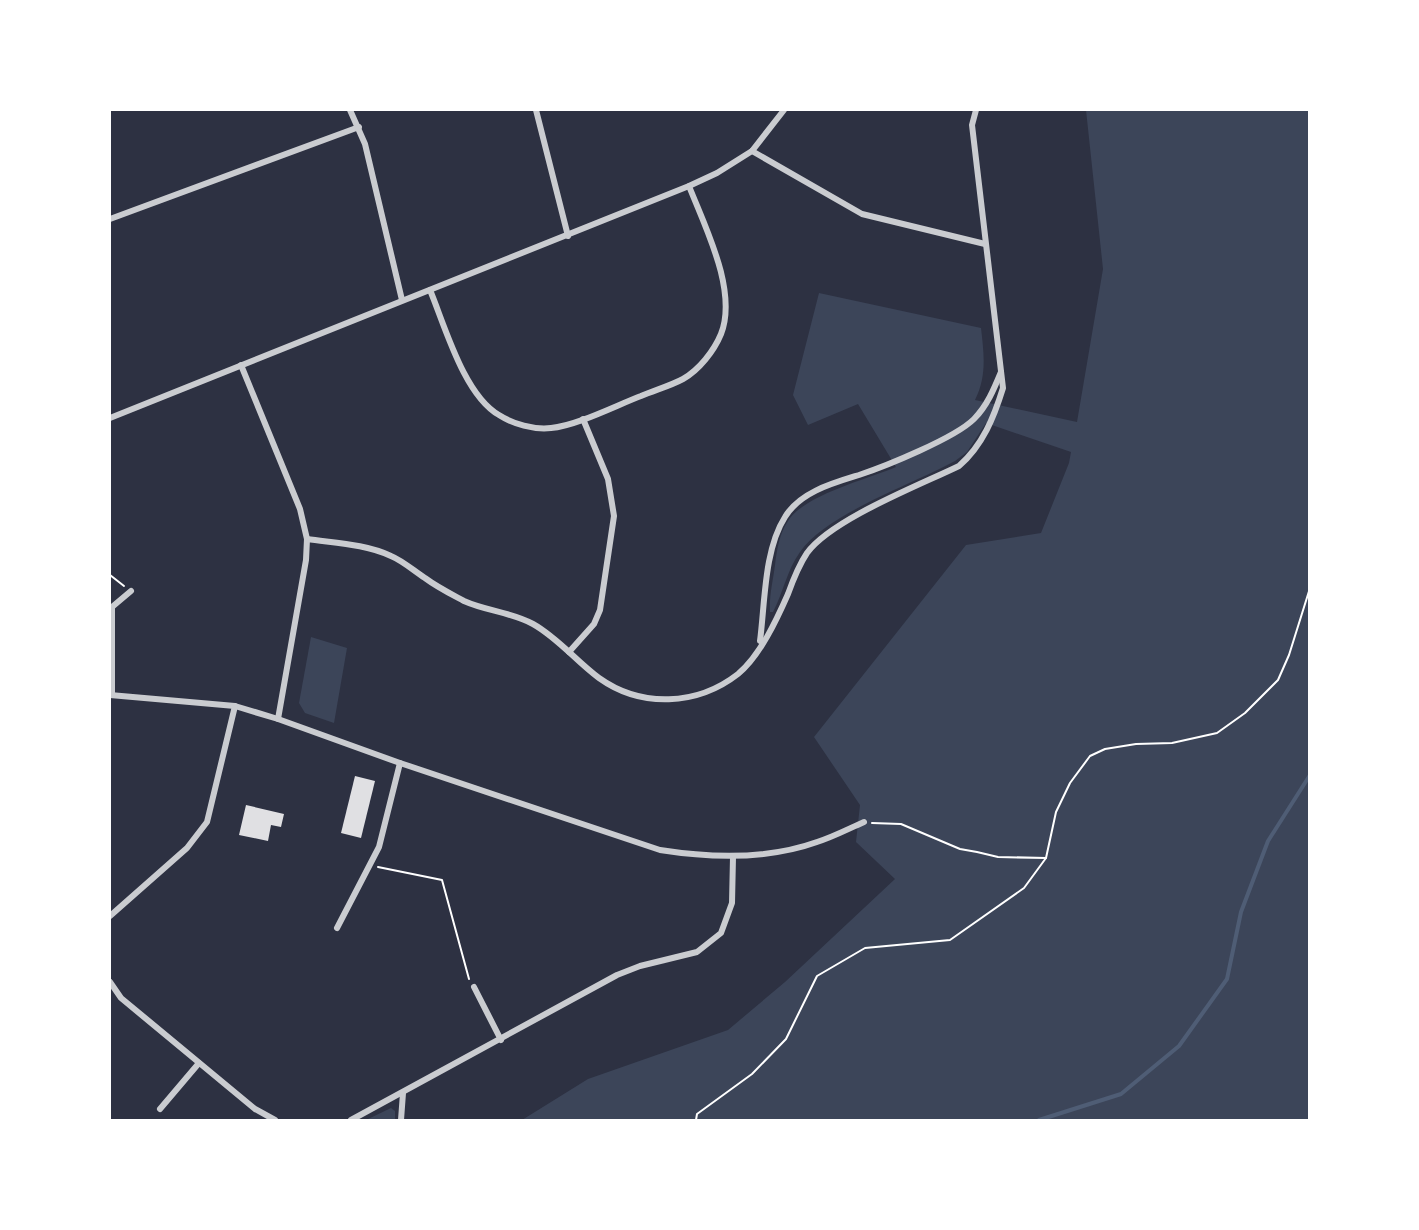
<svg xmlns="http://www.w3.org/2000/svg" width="1419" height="1230" font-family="Ubuntu,sans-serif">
  <rect width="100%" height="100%" fill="#2d3142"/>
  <g fill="#3c4559">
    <path d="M 1086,110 L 1309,110 L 1309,1120 L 522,1120 L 588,1079 L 728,1030 L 785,982 L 895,879 L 856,842 L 860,805 L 814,737 L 966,545 L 1041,533 L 1069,463 L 1071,452 L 986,423 L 967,452 L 955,461 C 913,484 826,514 800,552 C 787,570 783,593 773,612 L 770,612 C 769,595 773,581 775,565 C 777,550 779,534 788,521 C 804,495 868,479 896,467 L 858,404 L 808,425 L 793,395 L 819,293 L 981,328 C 984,354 987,376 975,400 L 1077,422 L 1103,269 Z"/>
    <polygon points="311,637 347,648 334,723 305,713 299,703"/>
    <polygon points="391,1108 395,1111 395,1120 366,1120"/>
  </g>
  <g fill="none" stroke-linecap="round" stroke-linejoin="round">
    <polyline stroke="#4f5d75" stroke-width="4" points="1039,1120 1121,1094 1179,1046 1227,979 1241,912 1268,841 1310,775"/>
  </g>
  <g fill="#e0e0e3">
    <polygon points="355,776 375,781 361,838 341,833"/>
    <polygon points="246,805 284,814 281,827 271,825 268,841 239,835"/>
  </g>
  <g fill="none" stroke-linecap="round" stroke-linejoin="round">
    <g stroke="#fff" stroke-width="2">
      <polyline points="110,575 124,586"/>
      <polyline points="872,823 901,824 960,849 977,852 998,857 1046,858"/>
      <polyline points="378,867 442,880 469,979"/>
      <polyline points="696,1120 697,1114 752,1074 786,1039 817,976 865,948 950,940 1024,888 1046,858 1056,812 1070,783 1090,756 1105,749 1136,744 1172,743 1217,733 1245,713 1278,680 1289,655 1310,588"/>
    </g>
    <g stroke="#caccd0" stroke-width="6">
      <polyline points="350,110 365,144 402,300"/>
      <polyline points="536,110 568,236"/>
      <polyline points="752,151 862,214 985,244"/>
      <polyline points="110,219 359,127"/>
      <path d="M 430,290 C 445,326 464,395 499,415 C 513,424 534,430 551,428 C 576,426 617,405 641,396 C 655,390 670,386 683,379 C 699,370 714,351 721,334 C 738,291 705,227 689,186"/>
      <polyline points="241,365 300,509 307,539 306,560 278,719"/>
      <polyline points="110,418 689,186 717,173 752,151 784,110"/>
      <path d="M 307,539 C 334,543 366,544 391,556 C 403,561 414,571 425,578 C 437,587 451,594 464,601 C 486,611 511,612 533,624 C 558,638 576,661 599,678 C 641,708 697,706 738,674 C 760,656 777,619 788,594 C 793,580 799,565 807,553 C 832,519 920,485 959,466 C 983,445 994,417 1003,388 L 972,125 L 976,110"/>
      <path d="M 760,641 C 765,603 764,550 785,517 C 800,492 833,483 859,475 C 886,466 955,438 974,419 C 987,406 994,389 1001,372"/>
      <polyline points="569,652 594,624 600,610 614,516 608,479 583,419"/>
      <path d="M 110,695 L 235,706 L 278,719 L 400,763 L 660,850 C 711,858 767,860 817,842 C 833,837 848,829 864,822"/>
      <polyline points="112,695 112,607 131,591"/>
      <polyline points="110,916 187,848 207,822 235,706"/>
      <polyline points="337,928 379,847 400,763"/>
      <polyline points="110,982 121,998 255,1109 275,1120"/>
      <polyline points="474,987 501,1040"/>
      <polyline points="160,1109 199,1063"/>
      <polyline points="351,1120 617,975 640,966 697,952 721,933 732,903 733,857"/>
      <polyline points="401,1120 403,1093"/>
    </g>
  </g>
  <rect width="1419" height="1230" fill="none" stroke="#ffffff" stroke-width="222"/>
</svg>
